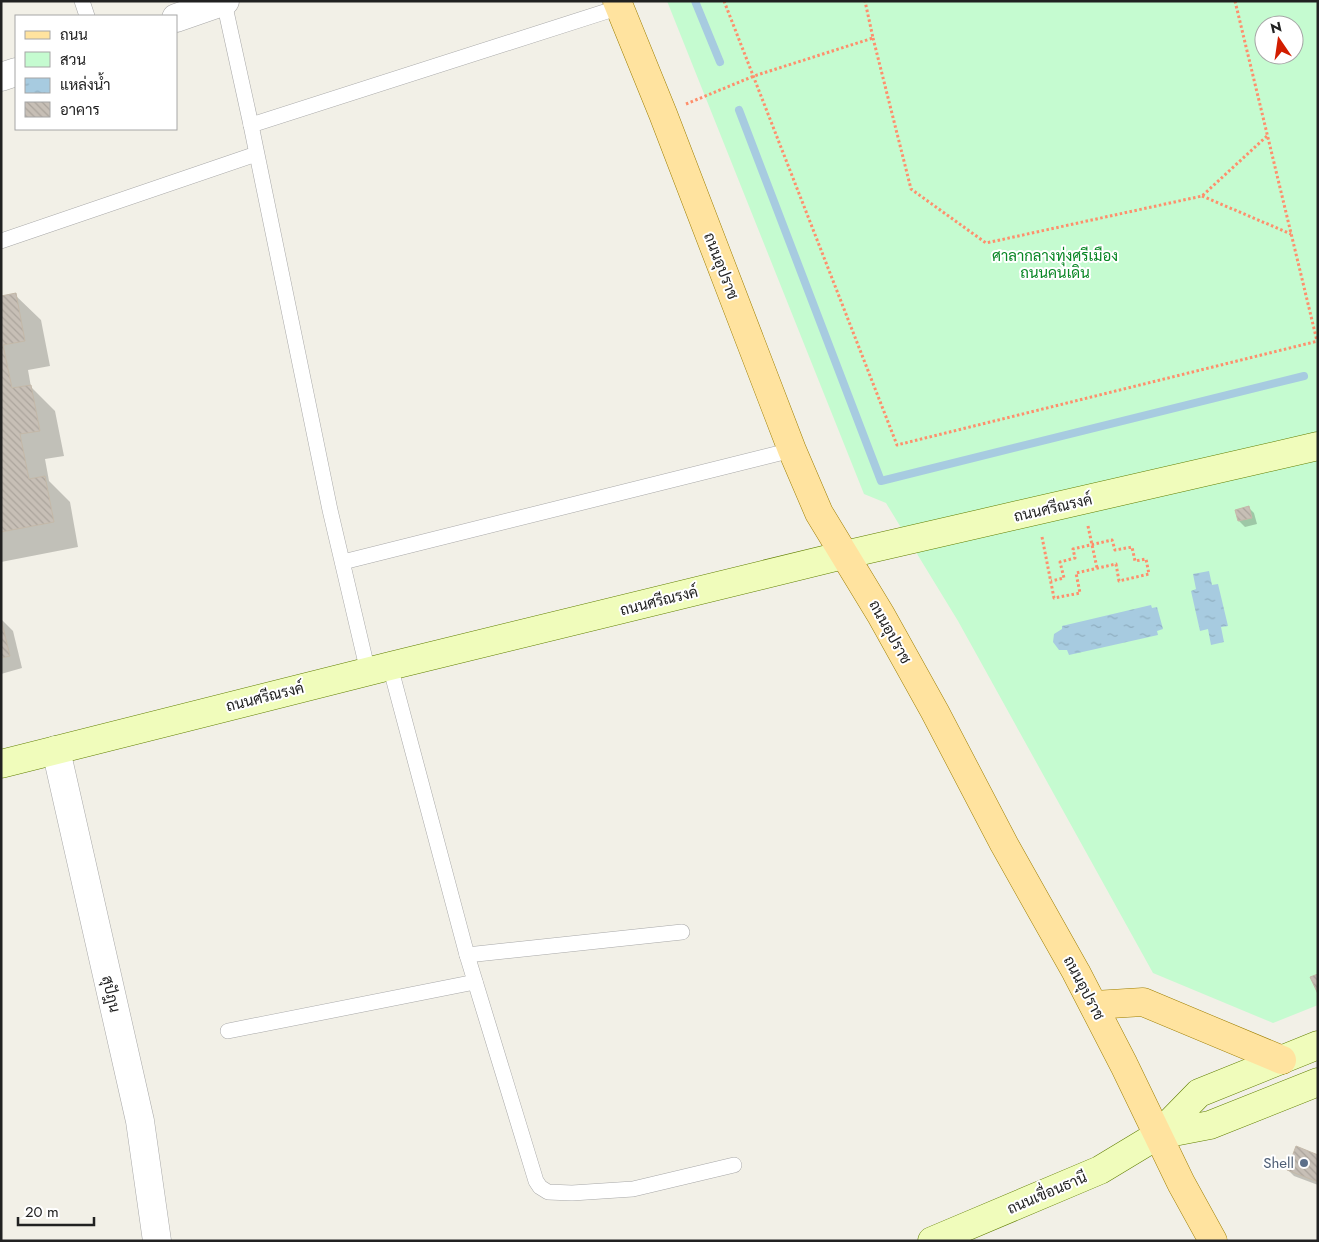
<svg xmlns="http://www.w3.org/2000/svg" width="1319" height="1242" font-family="Jost,Sarabun,sans-serif">
  <defs>
    <pattern id="water-ripples" width="26" height="14" patternUnits="userSpaceOnUse" patternTransform="scale(1.25)"><rect width="26" height="14" fill="#a7cbe0"/><path d="M2 4q2-2 4 0t4 0M15 11q2-2 4 0t4 0" fill="none" stroke="#8faec0"/></pattern>
    <pattern id="building-back-hatch" width="6" height="6" patternUnits="userSpaceOnUse" patternTransform="scale(1.25)"><rect width="6" height="6" fill="#c7bfb6"/><path d="M-1 5l2 2M0 0l6 6M5-1l2 2" fill="none" stroke="#aba49c"/></pattern>
  </defs>
  <rect width="100%" height="100%" fill="#f2f0e7"/>
  <path fill="#c5fbd0" fill-rule="evenodd" d="M 667,1 L 1318,1 L 1318,1005 L 1273,1023 L 1153,973 L 958,621 L 886,503 L 864,494 ZM 1264,25 L 1294,25 L 1294,55 L 1264,55 Z"/>
  <g fill="url(#water-ripples)">
    <polygon points="1209,571 1212,585 1218,584 1228,626 1221,627 1224,642 1211,645 1208,629 1200,631 1191,591 1196,589 1193,574"/>
    <polygon points="1151,605 1152,608 1157,607 1163,629 1157,631 1158,635 1069,655 1067,650 1059,650 1053,642 1054,634 1062,629 1062,626"/>
  </g>
  <g fill="#0003">
    <polygon points="15,295 41,320 50,366 28,370 31,387 55,411 64,456 45,459 49,481 70,502 78,547 1,562 1,297"/>
    <polygon points="1248,507 1254,513 1257,524 1245,527 1239,521 1236,510"/>
    <polygon points="1,619 13,631 22,668 1,674"/>
    <polygon points="1318,1156 1318,1185 1294,1176 1288,1170"/>
  </g>
  <g fill="none" stroke-linecap="round" stroke-linejoin="round">
    <g stroke="#a7cbe0" stroke-width="8">
      <polyline points="695,1 720,62"/>
      <polyline points="739,110 881,481 1304,376"/>
    </g>
  </g>
  <g fill="url(#building-back-hatch)" stroke="#c4b9a9">
    <polygon points="16,293 25,341 3,345 12,388 31,385 40,431 20,434 29,479 45,476 54,522 1,532 1,296"/>
    <polygon points="1249,506 1252,518 1238,521 1235,510"/>
    <polygon points="1,619 10,656 1,658"/>
    <polygon points="1318,974 1318,994 1310,977"/>
    <polygon points="1296,1146 1318,1155 1318,1182 1287,1170"/>
  </g>
  <g fill="none" stroke-linecap="round" stroke-linejoin="round">
    <defs>
      <g id="lane">
        <polyline points="82,1 87,16"/>
        <polyline points="224,2 251,125 330,510 368,672"/>
        <polyline points="251,125 620,7"/>
        <polyline points="1,241 256,154"/>
        <polyline points="343,562 792,450"/>
        <polyline points="390,666 467,955 536,1181 540,1187 548,1192 572,1193 633,1189 734,1165"/>
        <polyline points="467,955 682,932"/>
        <polyline points="228,1031 475,982"/>
      </g>
      <g id="street">
        <polyline points="176,18 225,1"/>
        <polyline points="1,77 16,72"/>
        <polyline points="56,750 140,1121 157,1241"/>
      </g>
      <g id="secondary">
        <polyline points="1,764 390,666 844,555 1318,446"/>
        <polyline points="1158,1135 1210,1125 1318,1082"/>
        <polyline points="932,1241 1100,1170 1158,1135 1199,1093 1318,1045"/>
      </g>
      <g id="primary">
        <polyline points="617,1 663,114 792,450 819,513 881,615 935,712 1004,844 1076,972 1124,1065 1181,1183 1213,1241"/>
        <polyline points="1094,1005 1143,1002 1282,1060"/>
      </g>
    </defs>
    <use href="#lane" stroke="#a8a8a8" stroke-width="16"/>
    <use href="#street" stroke="#a8a8a8" stroke-width="29"/>
    <use href="#secondary" stroke="#607e01" stroke-width="29"/>
    <use href="#primary" stroke="#9e7f00" stroke-width="29"/>
    <g stroke="#fe8f6c" stroke-width="3" stroke-dasharray="2.5 2.5" stroke-linecap="butt">
      <polyline points="724,1 897,445 1318,341"/>
      <polyline points="1235,1 1317,341"/>
      <polyline points="873,38 911,189 986,243 1202,196 1267,136"/>
      <polyline points="686,104 754,76 873,38 865,1"/>
      <polyline points="1202,196 1291,234"/>
      <polyline points="1088,526 1097,568"/>
      <polyline points="1042,537 1054,598 1080,593 1076,573 1116,564 1119,581 1149,574 1146,559 1135,561 1132,547 1115,550 1112,540 1073,549 1075,558 1060,562 1064,578 1051,581"/>
    </g>
    <use href="#lane" stroke="#fff" stroke-width="15"/>
    <use href="#street" stroke="#fff" stroke-width="28"/>
    <use href="#secondary" stroke="#f0fcbb" stroke-width="28"/>
    <use href="#primary" stroke="#ffe39f" stroke-width="28"/>
  </g>
  <circle fill="#5c6f8a" stroke="#fff" stroke-width="2" cx="1304" cy="1163" r="5"/>
  <g text-anchor="middle" dominant-baseline="central" stroke-width="4" stroke-linejoin="round" paint-order="stroke">
    <g font-size="15" fill="#088624" stroke="#fff">
      <text x="1055" y="256">ศาลากลางทุ่งศรีเมือง<tspan x="1055" dy="17">ถนนคนเดิน</tspan></text>
    </g>
    <g font-size="15" fill="#212121" stroke="#fff">
      <text transform="translate(721 266) rotate(69)">ถนนอุปราช</text>
      <text transform="translate(1053 508) rotate(-13)">ถนนศรีณรงค์</text>
      <text transform="translate(659 601) rotate(-14)">ถนนศรีณรงค์</text>
      <text transform="translate(890 632) rotate(61)">ถนนอุปราช</text>
      <text transform="translate(265 697) rotate(-14)">ถนนศรีณรงค์</text>
      <text transform="translate(1084 988) rotate(62)">ถนนอุปราช</text>
      <text transform="translate(111 994) rotate(77)">สุปัฎน</text>
      <text transform="translate(1047 1193) rotate(-23)">ถนนเขื่อนธานี</text>
    </g>
    <g font-size="15" fill="#4e5e75" stroke="#fff" text-anchor="end">
      <text x="1294" y="1163">Shell</text>
    </g>
  </g>
  <rect width="1319" height="1242" fill="none" stroke="#212121" stroke-width="5"/>
  <rect x="15" y="15" width="162" height="115" fill="#ffffff" stroke="#a6a6a6"/>
  <rect x="25" y="31" width="25" height="8" fill="#ffe39f" stroke="#a6a6a6"/>
  <text x="60" y="40" font-size="15" fill="#212121">ถนน</text>
  <rect x="25" y="52" width="25" height="15" fill="#c5fbd0" stroke="#a6a6a6"/>
  <text x="60" y="65" font-size="15" fill="#212121">สวน</text>
  <rect x="25" y="78" width="25" height="15" fill="url(#water-ripples)" stroke="#a6a6a6"/>
  <text x="60" y="90" font-size="15" fill="#212121">แหล่งน้ำ</text>
  <rect x="25" y="102" width="25" height="15" fill="url(#building-back-hatch)" stroke="#a6a6a6"/>
  <text x="60" y="115" font-size="15" fill="#212121">อาคาร</text>
  <g transform="translate(1279 40) rotate(347)"><circle r="24" fill="#ffffff" stroke="#a6a6a6"/>
  <path d="M0-4L9 19L0 12L-9 19Z" fill="#d21d00"/>
  <text y="-8" font-size="14" font-weight="bold" text-anchor="middle" fill="#212121">N</text>
  </g>
  <path d="M18 1217v8h76v-8" fill="none" stroke="#212121" stroke-width="2.5"/>
  <text x="25" y="1217" font-size="15" fill="#212121" stroke="#ffffff" stroke-width="4" paint-order="stroke">20 m</text>
</svg>
